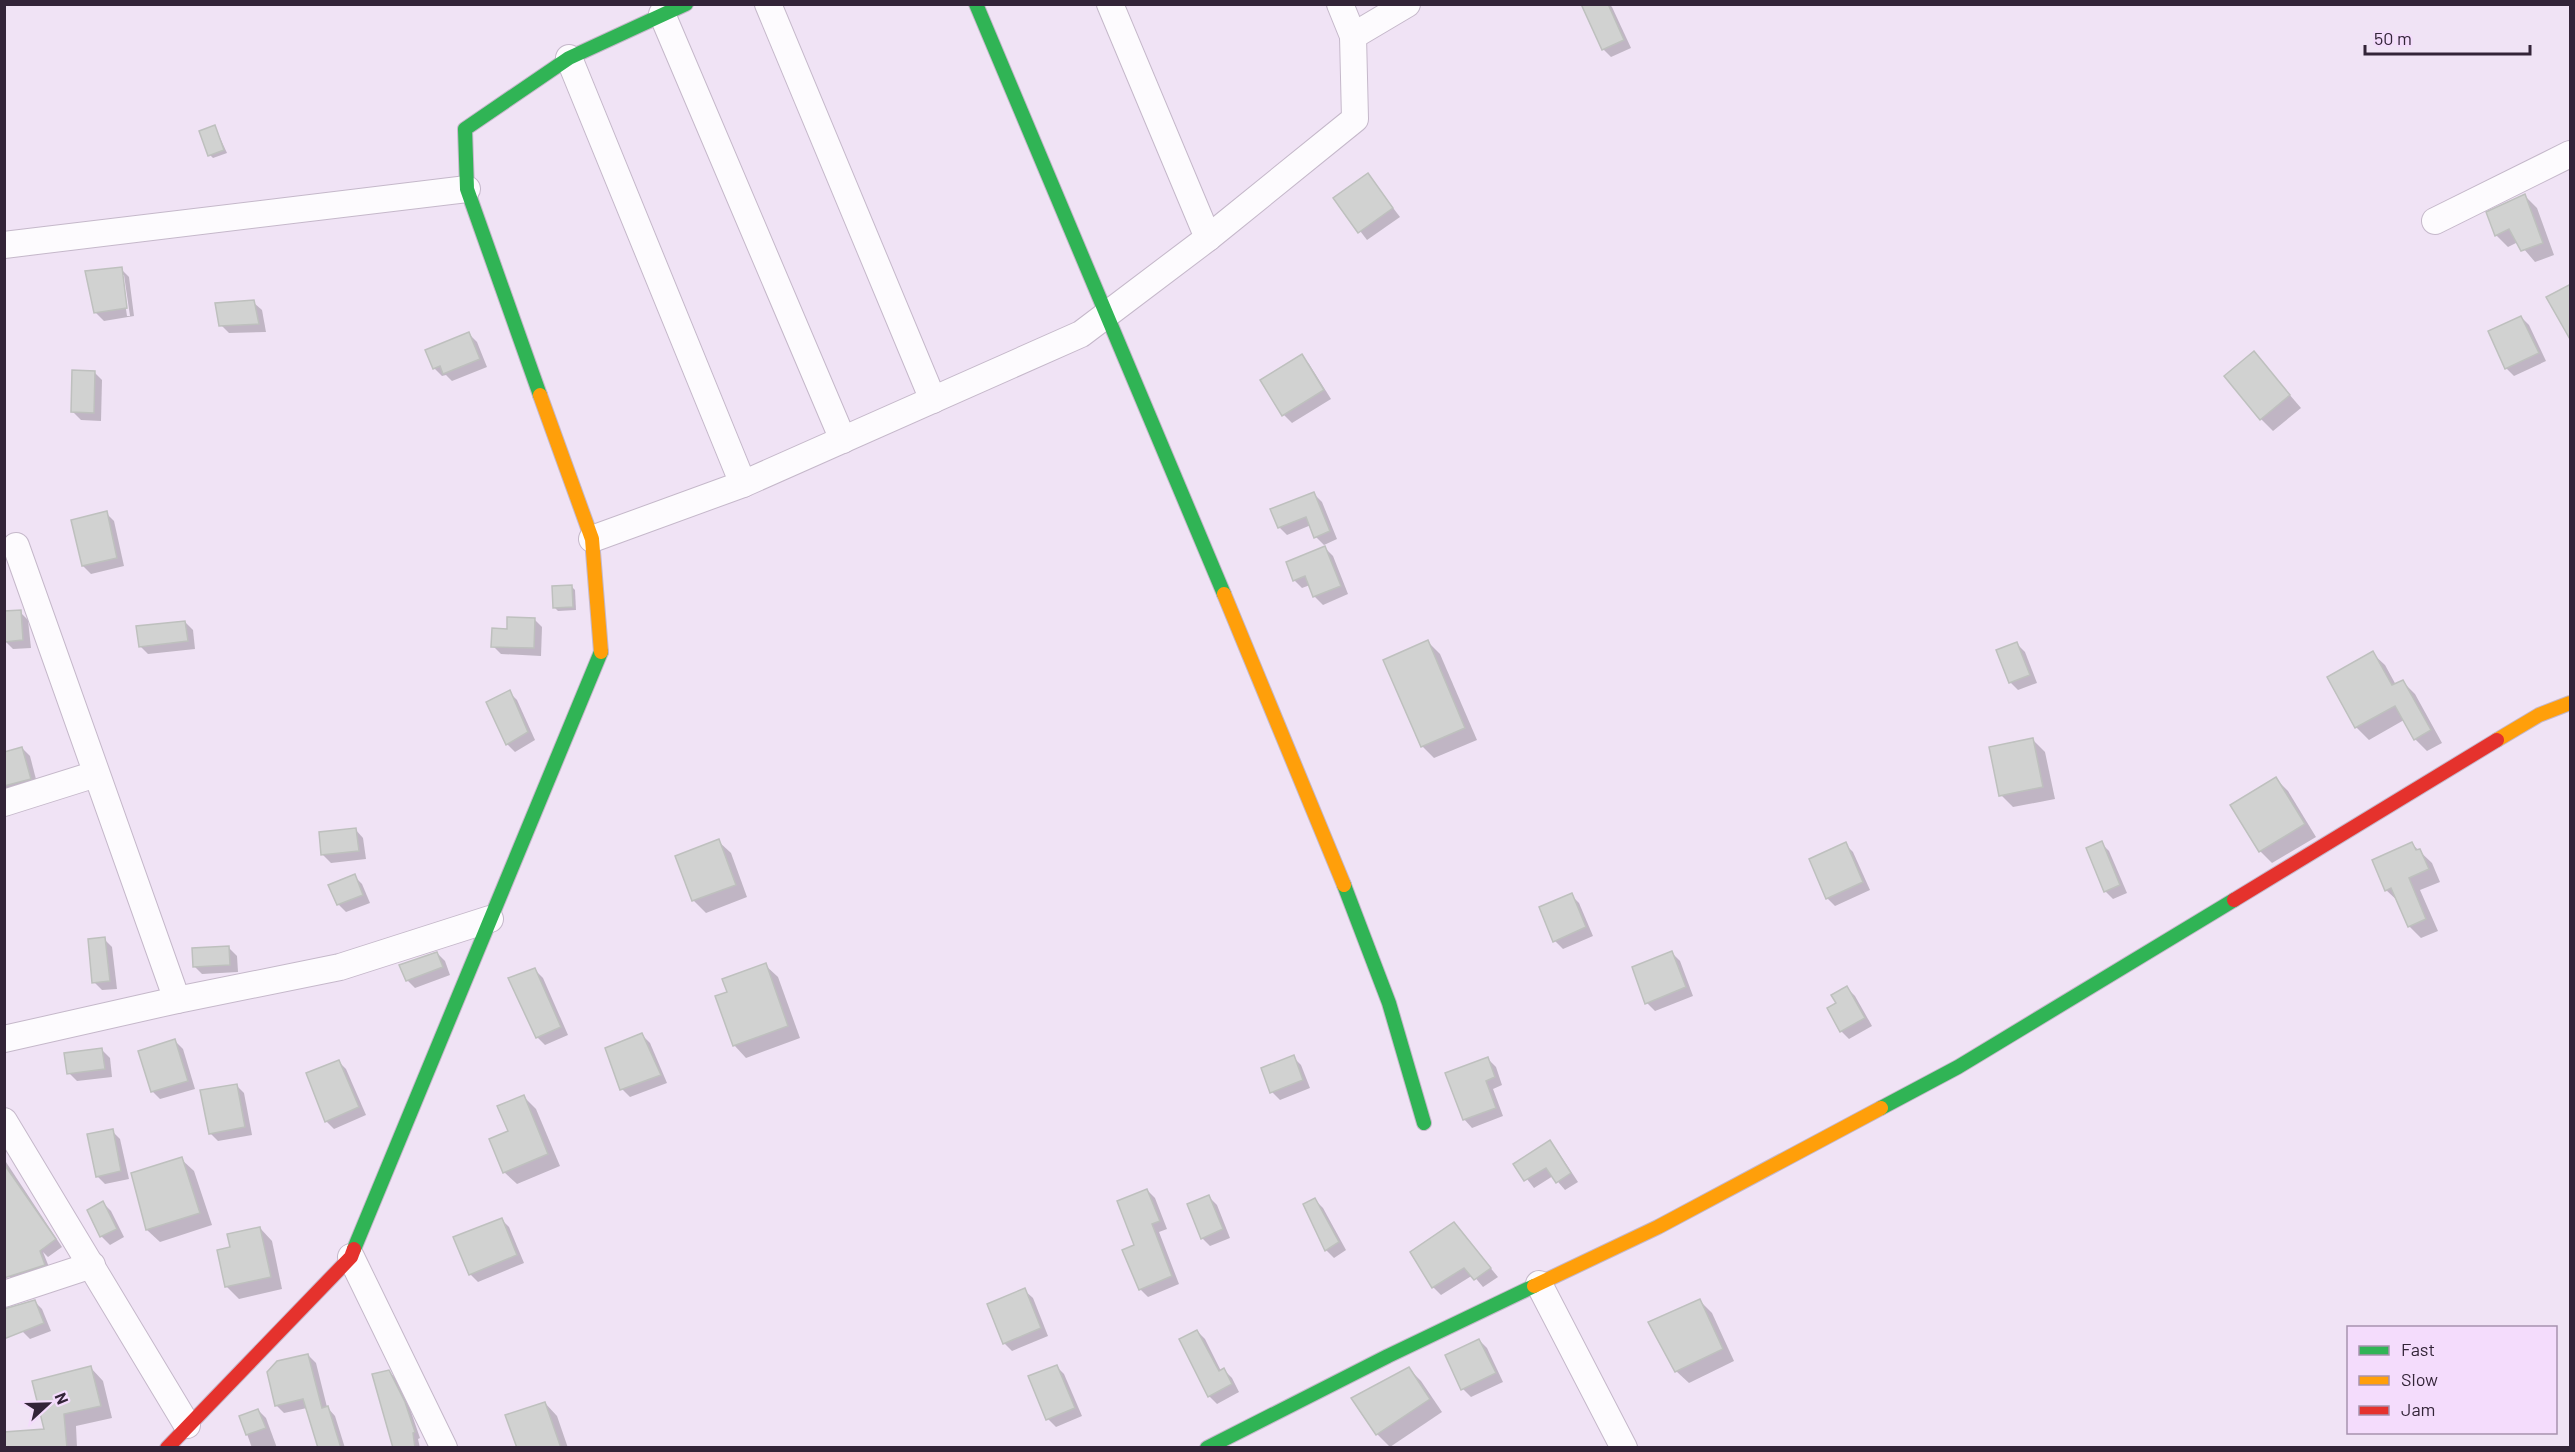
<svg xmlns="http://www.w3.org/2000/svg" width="2575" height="1452" font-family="Barlow,sans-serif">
  <rect width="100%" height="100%" fill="#f0e3f5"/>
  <g fill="#0003" fill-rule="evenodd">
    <polygon points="1593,4 1609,4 1612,7 1631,48 1611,57 1603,49"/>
    <polygon points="215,127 227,153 213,158 210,155"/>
    <polygon points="1368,175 1400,217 1367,240 1335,198"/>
    <polygon points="2525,196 2537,208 2554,255 2535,262 2518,242 2508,247 2496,235"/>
    <path d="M 121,269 L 129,277 L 134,316 L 104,321 L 96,313 ZM 121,275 L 124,275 L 130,316 L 127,316 Z"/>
    <polygon points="253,302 262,310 266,332 229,333 221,325"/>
    <polygon points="2521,317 2529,325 2546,361 2514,376 2506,368"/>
    <polygon points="469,334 477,342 487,367 452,381 446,375 442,376 434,368"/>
    <polygon points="2254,353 2301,408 2273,431 2261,419"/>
    <polygon points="1301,356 1309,364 1331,399 1292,423 1284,415 1262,380"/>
    <polygon points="94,372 102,380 101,421 81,420 73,412"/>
    <polygon points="1314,494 1322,502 1337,539 1324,545 1316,537 1311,525 1287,535 1279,527"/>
    <polygon points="106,513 114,521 124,566 91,574 83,566"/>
    <polygon points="1325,548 1333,556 1348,594 1323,605 1315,597 1310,585 1302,588 1294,580"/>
    <polygon points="572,587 575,590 576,610 558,611 554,607"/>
    <polygon points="20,612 28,620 31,648 13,649 5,641"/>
    <polygon points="534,619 542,627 541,656 501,654 493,646 508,630"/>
    <polygon points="185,622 193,630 195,649 148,654 140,646"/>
    <polygon points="1428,642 1440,654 1477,740 1434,758 1422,746"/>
    <polygon points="2017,644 2025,652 2037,683 2018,690 2010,682"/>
    <polygon points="2372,653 2385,665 2396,685 2402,681 2415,694 2442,743 2427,751 2415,739 2404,720 2369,740 2356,727 2329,678"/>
    <polygon points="509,692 517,700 535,740 515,752 507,744"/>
    <polygon points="2033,740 2045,752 2055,799 2013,807 2001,795"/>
    <polygon points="22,748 30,756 38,787 4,796 4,753"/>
    <polygon points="2276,779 2288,791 2316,837 2272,863 2260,851"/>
    <polygon points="355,829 363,838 366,859 331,863 323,855"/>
    <polygon points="718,841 731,853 747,897 706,913 693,900"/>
    <polygon points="2101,843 2109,851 2127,893 2113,899 2105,891"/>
    <polygon points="1845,844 1853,852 1870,890 1835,906 1827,898"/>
    <polygon points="2412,844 2432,863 2440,882 2420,890 2438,931 2421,938 2409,926 2399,902 2386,890"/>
    <polygon points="354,876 362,884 370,903 346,912 338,904"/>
    <polygon points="1571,895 1579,903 1593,936 1563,949 1555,941"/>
    <polygon points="104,939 112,947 117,989 102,990 94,982"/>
    <polygon points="229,948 237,956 238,972 202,974 194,966"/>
    <polygon points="437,953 445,961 450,975 415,988 407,980"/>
    <polygon points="1672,953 1680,961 1693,996 1655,1011 1647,1003"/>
    <polygon points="765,965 778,977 800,1038 746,1058 734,1045 729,993"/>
    <polygon points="535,970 543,978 568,1035 545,1045 537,1037"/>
    <polygon points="1847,988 1855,996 1872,1026 1849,1039 1841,1031"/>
    <polygon points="642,1035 650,1043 667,1083 630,1097 622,1089"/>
    <polygon points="175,1041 183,1049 195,1089 160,1099 152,1091"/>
    <polygon points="102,1050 110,1058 112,1077 77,1081 69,1073"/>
    <polygon points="1293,1057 1301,1065 1310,1088 1280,1100 1272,1092"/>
    <polygon points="1488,1059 1496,1067 1502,1085 1493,1089 1503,1116 1472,1128 1464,1119"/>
    <polygon points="338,1061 346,1069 366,1115 334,1129 326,1121"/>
    <polygon points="236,1085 244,1093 252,1135 218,1141 210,1133"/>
    <polygon points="524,1097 536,1109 560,1166 517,1184 504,1172 510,1132"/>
    <polygon points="112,1131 120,1139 129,1179 105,1184 97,1176"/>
    <polygon points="1550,1142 1557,1150 1578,1182 1565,1190 1553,1176 1534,1188 1515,1164"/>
    <polygon points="4,1159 62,1247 48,1257 43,1252 51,1272 16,1283 9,1276"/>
    <polygon points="181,1159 194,1171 212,1225 160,1242 147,1230"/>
    <polygon points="1147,1190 1155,1198 1167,1229 1159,1232 1179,1284 1148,1297 1140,1289 1136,1246"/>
    <polygon points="1209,1197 1217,1205 1230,1238 1210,1246 1202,1238"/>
    <polygon points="1315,1200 1323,1208 1346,1250 1334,1258 1326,1250"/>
    <polygon points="103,1203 111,1211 124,1237 110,1245 102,1237 89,1210"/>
    <polygon points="501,1219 509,1227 524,1263 478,1282 470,1274"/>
    <polygon points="1454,1224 1498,1277 1483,1287 1473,1275 1441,1295 1433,1287"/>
    <polygon points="260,1228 272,1241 282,1289 239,1299 226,1286 231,1248"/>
    <polygon points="1024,1290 1033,1298 1048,1336 1012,1351 1004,1343"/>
    <polygon points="34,1301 42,1309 51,1331 30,1339 22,1331"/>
    <polygon points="1700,1301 1712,1313 1734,1361 1689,1383 1676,1371"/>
    <polygon points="1197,1331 1205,1339 1221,1371 1224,1370 1232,1378 1239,1392 1217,1404 1209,1396"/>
    <polygon points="1479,1340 1487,1348 1503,1382 1471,1397 1463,1389"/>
    <polygon points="308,1355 316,1363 327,1407 335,1416 345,1448 320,1448 307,1408 284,1413 276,1405"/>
    <polygon points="1056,1366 1064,1374 1082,1416 1056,1427 1048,1419"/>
    <polygon points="91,1368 103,1381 112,1418 76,1426 77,1448 4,1448 46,1431"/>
    <polygon points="1409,1369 1421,1381 1442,1412 1390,1447 1377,1434 1353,1398"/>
    <polygon points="389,1371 395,1378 410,1409 420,1438 418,1439 420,1448 394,1448"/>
    <polygon points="545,1403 557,1416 568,1448 518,1448"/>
    <polygon points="258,1410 266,1418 277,1448 252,1448 241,1417"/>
  </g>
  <g fill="#d1d2d1" stroke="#bec0be" stroke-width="1.5">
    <polygon points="1581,4 1608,4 1624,40 1602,50"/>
    <polygon points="215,125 224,150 208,156 199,131"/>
    <polygon points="1368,173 1393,208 1358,233 1333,198"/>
    <polygon points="2525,194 2543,243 2521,251 2509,229 2495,236 2486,212"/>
    <polygon points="122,267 127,308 94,313 85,271"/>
    <polygon points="2571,284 2571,341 2546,297"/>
    <polygon points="254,300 259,324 219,326 215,303"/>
    <polygon points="2521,316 2539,353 2505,369 2488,331"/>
    <polygon points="469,332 480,359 443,374 440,366 433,369 425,350"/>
    <polygon points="2254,351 2290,395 2260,420 2224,376"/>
    <polygon points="1302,354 1324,390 1282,416 1260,380"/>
    <polygon points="72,370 95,371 94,413 71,412"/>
    <polygon points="1314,492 1330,531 1314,538 1306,517 1278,528 1270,509"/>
    <polygon points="107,511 117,558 82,566 71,520"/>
    <polygon points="1325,546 1341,586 1313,597 1305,576 1293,581 1286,562"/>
    <polygon points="572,585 573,607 553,608 552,586"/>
    <polygon points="21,610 23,640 4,642 4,611"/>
    <polygon points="507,617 535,618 534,648 491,647 492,628 507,629"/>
    <polygon points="185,621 188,641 139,647 136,626"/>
    <polygon points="1428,640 1465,728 1421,747 1383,660"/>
    <polygon points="2017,642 2030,675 2009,683 1996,650"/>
    <polygon points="2373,651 2392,685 2403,680 2431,730 2414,740 2395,706 2355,728 2327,677"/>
    <polygon points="510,690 528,732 506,745 486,702"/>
    <polygon points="2033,738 2043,787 1999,796 1989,747"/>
    <polygon points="22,747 31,779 4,786 4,752"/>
    <polygon points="2276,777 2305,824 2259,852 2230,805"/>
    <polygon points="356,828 359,851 321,855 319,832"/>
    <polygon points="719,839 736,885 692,901 675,856"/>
    <polygon points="2102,841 2120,885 2104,892 2086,848"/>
    <polygon points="1846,842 1863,882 1826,899 1809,859"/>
    <polygon points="2412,842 2416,850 2420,849 2429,869 2409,878 2426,919 2408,927 2391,888 2385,891 2372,860"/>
    <polygon points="355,874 363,895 337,905 328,885"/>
    <polygon points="1572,893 1586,927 1553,942 1539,907"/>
    <polygon points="105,937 110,981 92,983 88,939"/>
    <polygon points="229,946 230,965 193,967 192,948"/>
    <polygon points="1672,951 1686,987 1645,1004 1632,967"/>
    <polygon points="437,952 443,967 406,981 399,965"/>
    <polygon points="766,963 788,1026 733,1046 715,996 727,992 722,979"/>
    <polygon points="535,968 561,1027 536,1038 508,978"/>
    <polygon points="1847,986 1865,1018 1840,1032 1827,1008 1836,1003 1831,995"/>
    <polygon points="642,1033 661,1075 620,1090 605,1048"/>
    <polygon points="175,1039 188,1081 151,1092 138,1051"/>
    <polygon points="102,1048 105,1069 67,1074 64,1053"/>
    <polygon points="1294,1055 1303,1080 1270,1093 1261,1068"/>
    <polygon points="1488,1057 1495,1077 1486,1081 1496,1108 1463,1120 1445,1073"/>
    <polygon points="339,1060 359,1107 325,1122 306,1073"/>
    <polygon points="237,1084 245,1127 209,1134 200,1090"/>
    <polygon points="524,1095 548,1154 503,1173 489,1139 508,1131 497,1106"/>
    <polygon points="113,1129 121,1171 96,1177 87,1134"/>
    <polygon points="1550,1140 1571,1173 1556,1183 1546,1168 1524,1181 1513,1164"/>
    <polygon points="182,1157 200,1213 146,1230 131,1173"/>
    <polygon points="4,1164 56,1239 40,1251 45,1265 4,1278"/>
    <polygon points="1147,1189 1160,1221 1152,1224 1172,1276 1139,1290 1122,1250 1134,1245 1117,1201"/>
    <polygon points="1209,1195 1223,1229 1201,1239 1187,1204"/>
    <polygon points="1315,1198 1339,1242 1325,1251 1303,1204"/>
    <polygon points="103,1201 117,1229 100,1237 87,1210"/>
    <polygon points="502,1218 517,1255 469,1275 453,1237"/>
    <polygon points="1454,1222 1491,1268 1474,1280 1464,1268 1432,1288 1410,1252"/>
    <polygon points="260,1227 271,1277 225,1287 217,1250 230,1247 227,1234"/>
    <polygon points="1025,1288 1041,1328 1003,1344 987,1304"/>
    <polygon points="1700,1299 1723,1349 1675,1372 1648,1322"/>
    <polygon points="35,1300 44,1323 4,1339 4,1309"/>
    <polygon points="1197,1330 1219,1371 1224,1368 1232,1384 1208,1397 1179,1339"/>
    <polygon points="1479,1339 1496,1373 1461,1390 1445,1355"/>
    <polygon points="308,1354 322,1408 328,1406 341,1448 318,1448 303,1399 275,1406 267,1372 277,1361"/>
    <polygon points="1057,1365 1075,1408 1046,1420 1028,1376"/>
    <polygon points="91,1366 101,1406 64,1414 67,1448 4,1448 4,1432 44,1429 32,1381"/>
    <polygon points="1409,1367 1430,1399 1376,1435 1351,1398"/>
    <polygon points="389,1370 405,1402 415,1432 413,1433 415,1448 393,1448 372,1374"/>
    <polygon points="545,1402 561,1448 517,1448 505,1415"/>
    <polygon points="258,1409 266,1428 246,1435 239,1416"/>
  </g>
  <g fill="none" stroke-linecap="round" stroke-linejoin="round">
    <defs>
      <g id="street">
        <polyline points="768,4 933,400"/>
        <polyline points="1110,4 1208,238"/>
        <polyline points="662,14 843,440"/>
        <polyline points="1353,36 1407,4"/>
        <polyline points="569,58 743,484"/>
        <polyline points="2435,221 2570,154"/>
        <polyline points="4,245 467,189"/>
        <polyline points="592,539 743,484 1081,334 1208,238 1355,119 1353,36 1340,4"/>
        <polyline points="16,546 177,1000"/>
        <polyline points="4,803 96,774"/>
        <polyline points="4,1039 177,1000 340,967 490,919"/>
        <polyline points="4,1121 187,1425"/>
        <polyline points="351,1257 444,1448"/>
        <polyline points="1539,1284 1624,1448"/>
        <polyline points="4,1294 92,1265"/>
      </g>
      <g id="fast">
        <polyline points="976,4 1224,594"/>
        <polyline points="540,395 467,189 465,129 569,58 686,4"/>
        <polyline points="1344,885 1389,1003 1424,1123"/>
        <polyline points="1881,1108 1958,1067 2234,900"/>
        <polyline points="354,1249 601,652"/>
        <polyline points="1207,1448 1388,1356 1534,1286"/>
      </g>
      <g id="slow">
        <polyline points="540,395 592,539 601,652"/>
        <polyline points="1224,594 1344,885"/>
        <polyline points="2497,740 2539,715 2570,703"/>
        <polyline points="1534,1286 1658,1227 1881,1108"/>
      </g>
      <g id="jam">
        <polyline points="2234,900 2497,740"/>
        <polyline points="167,1448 351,1257 354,1249"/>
      </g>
    </defs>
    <use href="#street" stroke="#c5b8ca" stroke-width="28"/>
    <use href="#fast" stroke="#c5b8ca" stroke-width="16"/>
    <use href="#slow" stroke="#c5b8ca" stroke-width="16"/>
    <use href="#jam" stroke="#c5b8ca" stroke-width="16"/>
    <use href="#street" stroke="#fdfbfe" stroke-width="26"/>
    <use href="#fast" stroke="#30b455" stroke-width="14"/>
    <use href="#slow" stroke="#ff9f0a" stroke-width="14"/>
    <use href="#jam" stroke="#e5322d" stroke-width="14"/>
  </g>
  <rect width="2575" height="1452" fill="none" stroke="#332438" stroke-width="12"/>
  <rect x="2347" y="1326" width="210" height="108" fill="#f4dcfc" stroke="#a792ae" stroke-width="1.5"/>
  <rect x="2359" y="1346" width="30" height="9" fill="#30b455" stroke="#a792ae" stroke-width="1.5"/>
  <text x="2401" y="1356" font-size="18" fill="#332438">Fast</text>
  <rect x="2359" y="1376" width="30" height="9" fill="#ff9f0a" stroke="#a792ae" stroke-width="1.5"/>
  <text x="2401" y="1386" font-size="18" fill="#332438">Slow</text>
  <rect x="2359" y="1406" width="30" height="9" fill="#e5322d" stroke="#a792ae" stroke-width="1.5"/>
  <text x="2401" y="1416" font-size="18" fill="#332438">Jam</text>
  <g transform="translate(48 1404) rotate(68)" stroke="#f4dcfc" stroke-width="4.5" paint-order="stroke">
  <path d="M0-4.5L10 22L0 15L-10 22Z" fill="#332438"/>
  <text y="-9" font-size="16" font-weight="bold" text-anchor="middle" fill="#332438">N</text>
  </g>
  <path d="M2365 45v9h165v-9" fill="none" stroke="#332438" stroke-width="3"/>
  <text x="2374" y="45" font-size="18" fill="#332438" stroke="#f4dcfc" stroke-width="4.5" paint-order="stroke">50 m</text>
</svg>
